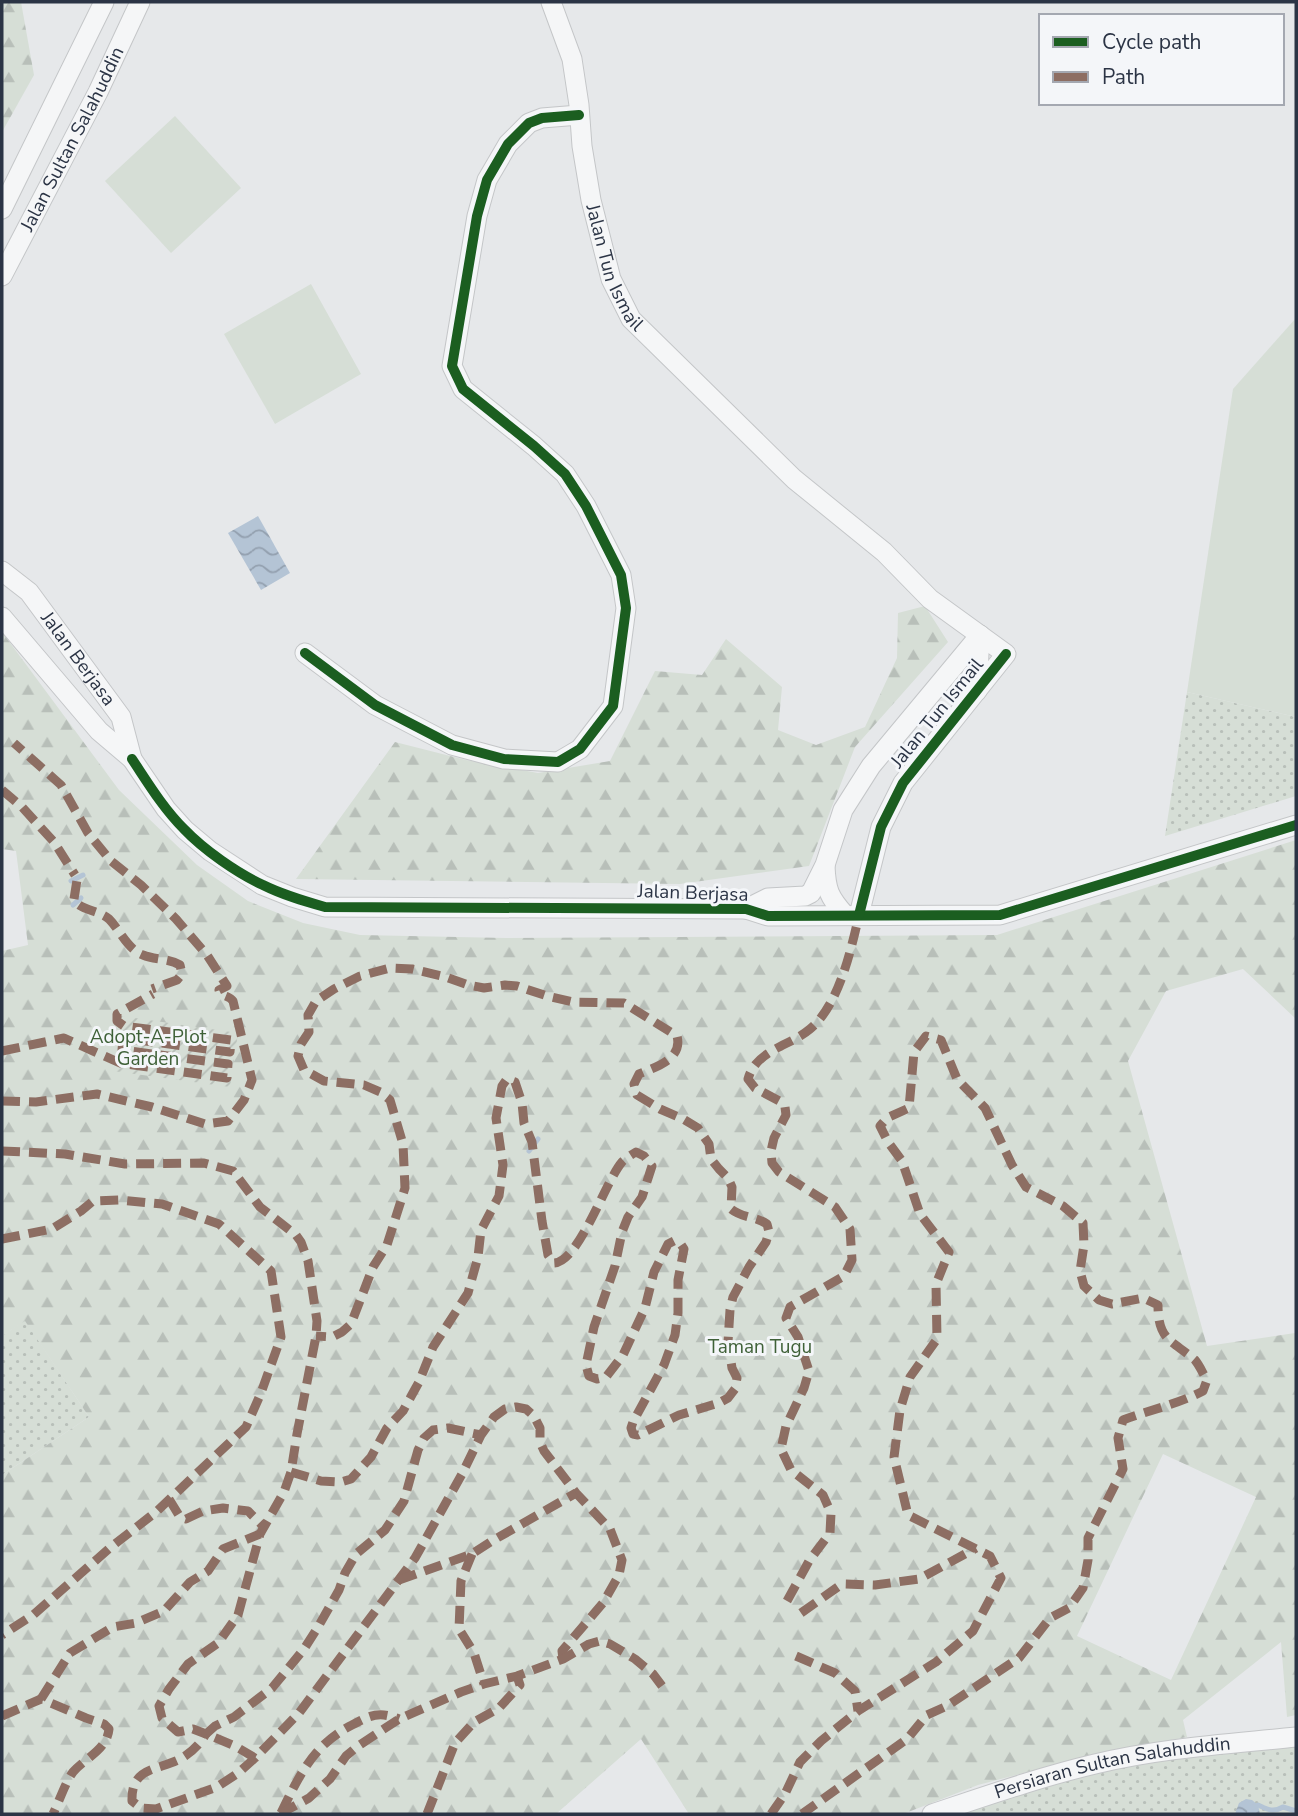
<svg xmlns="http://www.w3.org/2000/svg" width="1298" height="1816" font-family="'Nunito Sans',sans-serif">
  <defs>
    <pattern id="grass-dots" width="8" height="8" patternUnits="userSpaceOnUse" patternTransform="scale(1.75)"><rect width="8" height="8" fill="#d6ded6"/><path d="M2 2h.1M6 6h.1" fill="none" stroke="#b8bfb9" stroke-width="1.8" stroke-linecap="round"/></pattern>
    <pattern id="forest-firs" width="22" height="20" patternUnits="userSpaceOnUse" patternTransform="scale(1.75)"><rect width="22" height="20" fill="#d6ded6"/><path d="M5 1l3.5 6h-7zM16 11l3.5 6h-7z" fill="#b8bfb9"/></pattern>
    <pattern id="garden-furrows" width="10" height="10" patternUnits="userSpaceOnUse" patternTransform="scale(1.75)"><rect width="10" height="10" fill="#d6ded6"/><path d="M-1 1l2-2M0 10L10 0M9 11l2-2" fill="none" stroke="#b8bfb9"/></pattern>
    <pattern id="water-waves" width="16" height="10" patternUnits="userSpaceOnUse" patternTransform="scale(1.75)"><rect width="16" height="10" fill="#b4c4d5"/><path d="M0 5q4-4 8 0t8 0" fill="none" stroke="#93a0af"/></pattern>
  </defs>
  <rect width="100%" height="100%" fill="#e6e8ea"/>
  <g fill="url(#grass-dots)">
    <polygon points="1187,692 1296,717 1296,796 1165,836"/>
    <polygon points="25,1320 89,1417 2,1475 2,1336"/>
    <polygon points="1296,1744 1296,1814 959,1814 1029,1789 1147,1759"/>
  </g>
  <g fill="url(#forest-firs)" fill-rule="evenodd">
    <polygon points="2,2 21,2 34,75 2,132"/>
    <polygon points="925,606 948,642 855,747 809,866 680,884 296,879 395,742 466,760 538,773 610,761 655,671 702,675 726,639 782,687 778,730 816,745 865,727 897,658 898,613"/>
    <path d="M 2,632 L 119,790 L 197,865 L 248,901 L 303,923 L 360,935 L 506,938 L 997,935 L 1296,840 L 1296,1019 L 1243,969 L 1166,991 L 1128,1061 L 1207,1346 L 1295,1333 L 1296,1292 L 1296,1715 L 1287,1717 L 1281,1642 L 1183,1720 L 1187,1737 L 1084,1757 L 978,1785 L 903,1814 L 689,1814 L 641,1739 L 556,1814 L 2,1814 L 2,1475 L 89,1417 L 25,1321 L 2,1336 L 2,951 L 28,945 L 16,851 L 2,849 ZM 1163,1454 L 1256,1497 L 1171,1680 L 1077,1636 Z"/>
  </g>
  <polygon fill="url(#garden-furrows)" points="121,1016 238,1033 230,1087 113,1071"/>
  <g fill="#d6ded6">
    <polygon points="175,116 241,188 171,253 105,181"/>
    <polygon points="311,284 361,374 275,424 224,334"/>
    <polygon points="1296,318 1296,717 1187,692 1233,389"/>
  </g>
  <g fill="url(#water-waves)">
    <polygon points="258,516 290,573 261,590 228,533"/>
    <polygon points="1246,1799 1252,1800 1258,1805 1260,1814 1235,1814 1239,1803"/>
  </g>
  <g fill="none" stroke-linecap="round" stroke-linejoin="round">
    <g stroke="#b4c4d5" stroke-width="5">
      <polyline points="71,881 83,875"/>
      <polyline points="73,905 81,898"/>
      <polyline points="529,1151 538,1139"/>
      <path d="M 1249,1814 L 1251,1808 L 1258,1805 C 1267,1809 1273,1813 1283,1807 L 1296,1811"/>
    </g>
    <defs>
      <g id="minor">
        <path id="s1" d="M 551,2 L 572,59 L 579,105 L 582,146 L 591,200 L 611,279 L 631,319 L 794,479 L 884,552 L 930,599 L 1006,654 L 903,783 L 881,827 L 859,915"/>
        <polyline points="2,209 104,2"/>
        <path id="s2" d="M 2,276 L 98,92 L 140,2"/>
        <path id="s3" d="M 2,571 L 29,592 L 121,717 L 132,759"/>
        <polyline points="2,617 99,731 132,759 166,809 185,830 210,851 262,885 292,897 325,907 746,909 768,916 1000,915 1296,825"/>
        <polyline points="305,653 375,705 452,745 504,759 558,762 580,749 613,706 626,608 621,575 586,506 565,474 534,446 463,389 452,366 477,216 487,180 508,144 529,123 542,118 579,115"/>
        <polyline points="977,691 980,635"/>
        <path d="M 825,866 C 826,890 829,897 845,915"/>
        <polyline points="746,909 768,898 805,896 811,893 825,865 843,810 871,766 980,635"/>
        <path id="s4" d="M 932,1814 C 986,1796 1040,1777 1095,1764 C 1161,1748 1229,1744 1296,1737"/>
      </g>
    </defs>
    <use href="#minor" stroke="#c4c6c8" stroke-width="21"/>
    <use href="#minor" stroke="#f5f6f7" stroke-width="19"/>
    <g stroke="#8d6e63" stroke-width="9" stroke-dasharray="18 9" stroke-linecap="butt">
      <polyline points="2,790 22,807 54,842 75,875"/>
      <polyline points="74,899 77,880"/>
      <path d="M 79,905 C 88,911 101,912 109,919 C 120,930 127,949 143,955 C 155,960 168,958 180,965 L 182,974 L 177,980 L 152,989"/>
      <polyline points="2,1051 64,1038 120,1063 227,1078 228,1064 122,1050 123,1038 230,1052 231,1040 124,1026 117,1021 117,1014 153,994"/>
      <path d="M 2,1101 L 36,1102 L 97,1094 L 152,1107 L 205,1124 L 228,1121 L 244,1100 L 252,1080 L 233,1001 C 229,995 221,997 219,990 L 227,986 L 207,955 L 176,919 L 141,885 L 111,861 L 88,833 L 61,785 L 14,743"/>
      <path d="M 2,1151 L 65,1154 L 125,1164 L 204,1163 L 233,1171 L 260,1207 L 296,1235 L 301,1242 L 308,1261 L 317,1321 L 316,1336 L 297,1434 L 291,1472 L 284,1492 L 260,1534 L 238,1615 L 218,1643 L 188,1664 L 169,1689 L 159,1706 L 162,1718 L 178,1732 L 193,1729 L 206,1734 C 200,1744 192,1752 182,1758 C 158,1771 131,1766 132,1801 L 141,1808 L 156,1809 L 217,1787 L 238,1773 L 255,1758 L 299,1713 L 415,1558 L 462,1474 L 481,1435 L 494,1417 L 505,1409 L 516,1407 L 526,1409 L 534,1416 L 540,1428 L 540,1442 L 544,1451 L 576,1493 L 610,1529 L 622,1560 L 619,1575 L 603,1603 L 562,1651 L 563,1659"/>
      <polyline points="2,1239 52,1229 81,1211 93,1201 119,1200 162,1204 219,1224 271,1271 281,1337 261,1393 246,1427 156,1512 111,1547 33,1615 2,1635"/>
      <path d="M 291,1472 L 321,1481 L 341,1482 L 351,1479 L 371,1457 L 387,1428 L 403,1411 L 419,1382 L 433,1347 L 468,1293 L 478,1257 L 481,1230 L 499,1196 L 503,1165 L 496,1118 L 502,1086 L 507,1079 L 515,1082 L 522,1103 L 524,1123 L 532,1142 L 542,1221 L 548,1255 L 554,1263 C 579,1262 605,1182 622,1162 C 626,1158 631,1155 636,1152 L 644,1156 L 652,1166 L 642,1197 L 628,1217 L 622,1232 L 615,1266 L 594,1327 L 586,1365 L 589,1376 L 597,1379 L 606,1377 L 623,1355 L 645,1308 L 654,1272 L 668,1244 L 674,1241 L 680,1243 L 684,1249 L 678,1280 L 678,1313 L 675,1335 L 664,1365 L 633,1422 L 631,1428 L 633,1434 L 638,1435 L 679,1415 L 719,1403 L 728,1398 L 735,1389 L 737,1378 L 732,1368 L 728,1342 L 730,1310 L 733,1297 L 749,1267 L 766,1242 L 769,1232 L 767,1224 C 755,1216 742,1218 731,1209 L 732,1187 L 728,1178 L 719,1169 L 711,1159 L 709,1144 L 698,1128 L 683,1119 L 660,1109 L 637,1095 L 634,1084 L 639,1074 C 656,1067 683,1059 677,1036 L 624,1003 L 573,1002 L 547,996 L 517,986 L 505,985 L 484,988 L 468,985 L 446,977 L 412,969 L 390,968 L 360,976 L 334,989 L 316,1001 L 308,1015 L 309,1032 L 301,1044 L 298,1056 L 304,1070 L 324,1081 L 364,1085 L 380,1092 L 390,1100 L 403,1144 L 405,1188 L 387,1245 L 373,1267 L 351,1324 L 342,1332 L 332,1337 L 316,1336"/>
      <polyline points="169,1499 180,1517 186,1519 203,1511 223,1508 248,1511 264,1527"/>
      <polyline points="472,1554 461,1581 459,1629 474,1653 484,1684"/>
      <polyline points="399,1580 472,1554 492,1541 576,1493"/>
      <path d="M 787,1601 L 809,1561 L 830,1533 L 831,1513 L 823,1495 L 791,1470 L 781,1449 L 786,1426 L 804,1388 L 809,1371 L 798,1337 L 786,1318 L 790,1307 L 844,1276 L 852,1260 L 850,1229 L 835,1207 L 779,1172 L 772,1163 L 771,1151 L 774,1138 L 786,1115 L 785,1107 L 781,1102 L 755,1088 L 748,1079 C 756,1050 790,1046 810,1029 C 839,1005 851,950 859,915"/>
      <polyline points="801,1613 842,1584 875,1585 919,1579 976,1548"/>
      <polyline points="796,1656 835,1673 855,1691 858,1711"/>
      <polyline points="41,1699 70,1653 113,1627 136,1623 164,1611 190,1582 208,1571 223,1549 260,1534"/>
      <path d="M 2,1716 L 41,1699 L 86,1718 L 104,1724 L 109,1729 C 107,1750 85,1758 73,1772 C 65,1783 59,1802 53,1814"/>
      <polyline points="255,1758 235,1746 206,1734 215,1726 234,1717 272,1688 304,1649 318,1627 339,1590 345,1573 356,1554 385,1530 404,1501 418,1450 424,1438 433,1430 448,1428 481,1435"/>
      <path d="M 281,1813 C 299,1776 313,1745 352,1725 C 371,1715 378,1711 399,1719"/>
      <polyline points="280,1814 309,1798 330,1779 346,1756 358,1746 399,1719 461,1692 484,1684 517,1676 563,1659 589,1644 600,1641 610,1644 635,1659 653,1674 662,1686"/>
      <polyline points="427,1814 455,1743 474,1722 499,1708 520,1685 517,1676"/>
      <path d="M 771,1814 L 785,1794 L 800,1762 L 821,1741 L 858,1711 L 936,1662 L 973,1631 L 1001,1578 L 990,1556 L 908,1515 L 894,1457 L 900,1410 L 910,1377 L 937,1339 L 936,1284 L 949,1252 L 920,1214 L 902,1161 L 888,1142 L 880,1126 L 887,1118 L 909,1108 L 914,1052 L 926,1036 L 941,1040 L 957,1079 L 985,1108 L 1012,1165 L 1026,1187 L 1063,1206 L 1083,1223 L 1084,1245 L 1080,1271 L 1084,1286 L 1099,1300 L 1112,1304 L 1143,1298 L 1158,1305 C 1158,1341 1172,1340 1195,1360 C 1200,1366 1203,1374 1207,1380 L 1203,1391 C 1178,1404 1150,1410 1123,1420 L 1118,1438 L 1123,1469 L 1088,1538 L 1088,1560 L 1083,1588 L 1069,1608 L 1050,1618 L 1019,1658 L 947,1706 L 927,1715 L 907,1739 L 802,1814"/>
    </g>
    <defs>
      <g id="cycleway">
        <polyline points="305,653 375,705 452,745 504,759 558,762 580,749 613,706 626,608 621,575 586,506 565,474 534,446 463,389 452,366 477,216 487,180 508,144 529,123 542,118 579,115"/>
        <path d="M 132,759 C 148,783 163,808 184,829 C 204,850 237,873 263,885 C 283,895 304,901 325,907 L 746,909 L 768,916 L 1000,915 L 1296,825"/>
        <polyline points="859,915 881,827 903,783 1006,654"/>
      </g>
    </defs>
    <use href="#cycleway" stroke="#f4f6f9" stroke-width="15"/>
    <use href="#cycleway" stroke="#1b5e20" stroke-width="10"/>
  </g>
  <g text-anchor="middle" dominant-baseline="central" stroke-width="6" stroke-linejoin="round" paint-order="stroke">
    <g font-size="19" fill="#2b3445" stroke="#f4f6f9">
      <text stroke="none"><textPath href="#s2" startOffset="154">Jalan Sultan Salahuddin</textPath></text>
      <text stroke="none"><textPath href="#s1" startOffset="275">Jalan Tun Ismail</textPath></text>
      <text stroke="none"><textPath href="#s3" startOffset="117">Jalan Berjasa</textPath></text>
      <text transform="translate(937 713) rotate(-51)">Jalan Tun Ismail</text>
      <text transform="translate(693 893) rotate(2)">Jalan Berjasa</text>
      <text stroke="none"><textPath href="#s4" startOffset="187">Persiaran Sultan Salahuddin</textPath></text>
    </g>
    <g font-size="19" fill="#3f6138" stroke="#f4f6f9">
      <text x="148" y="1037">Adopt-A-Plot<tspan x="148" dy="22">Garden</tspan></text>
      <text x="760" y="1347">Taman Tugu</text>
    </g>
  </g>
  <rect width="1298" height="1816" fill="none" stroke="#2b3445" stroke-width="7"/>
  <rect x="1039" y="14" width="245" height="91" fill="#f4f6f9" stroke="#a4a8b1" stroke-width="2"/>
  <rect x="1053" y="37" width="35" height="10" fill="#1b5e20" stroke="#a4a8b1" stroke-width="2"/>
  <text x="1102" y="49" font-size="21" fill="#2b3445">Cycle path</text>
  <rect x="1053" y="72" width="35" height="10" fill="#8d6e63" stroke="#a4a8b1" stroke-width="2"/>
  <text x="1102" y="84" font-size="21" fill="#2b3445">Path</text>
</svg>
